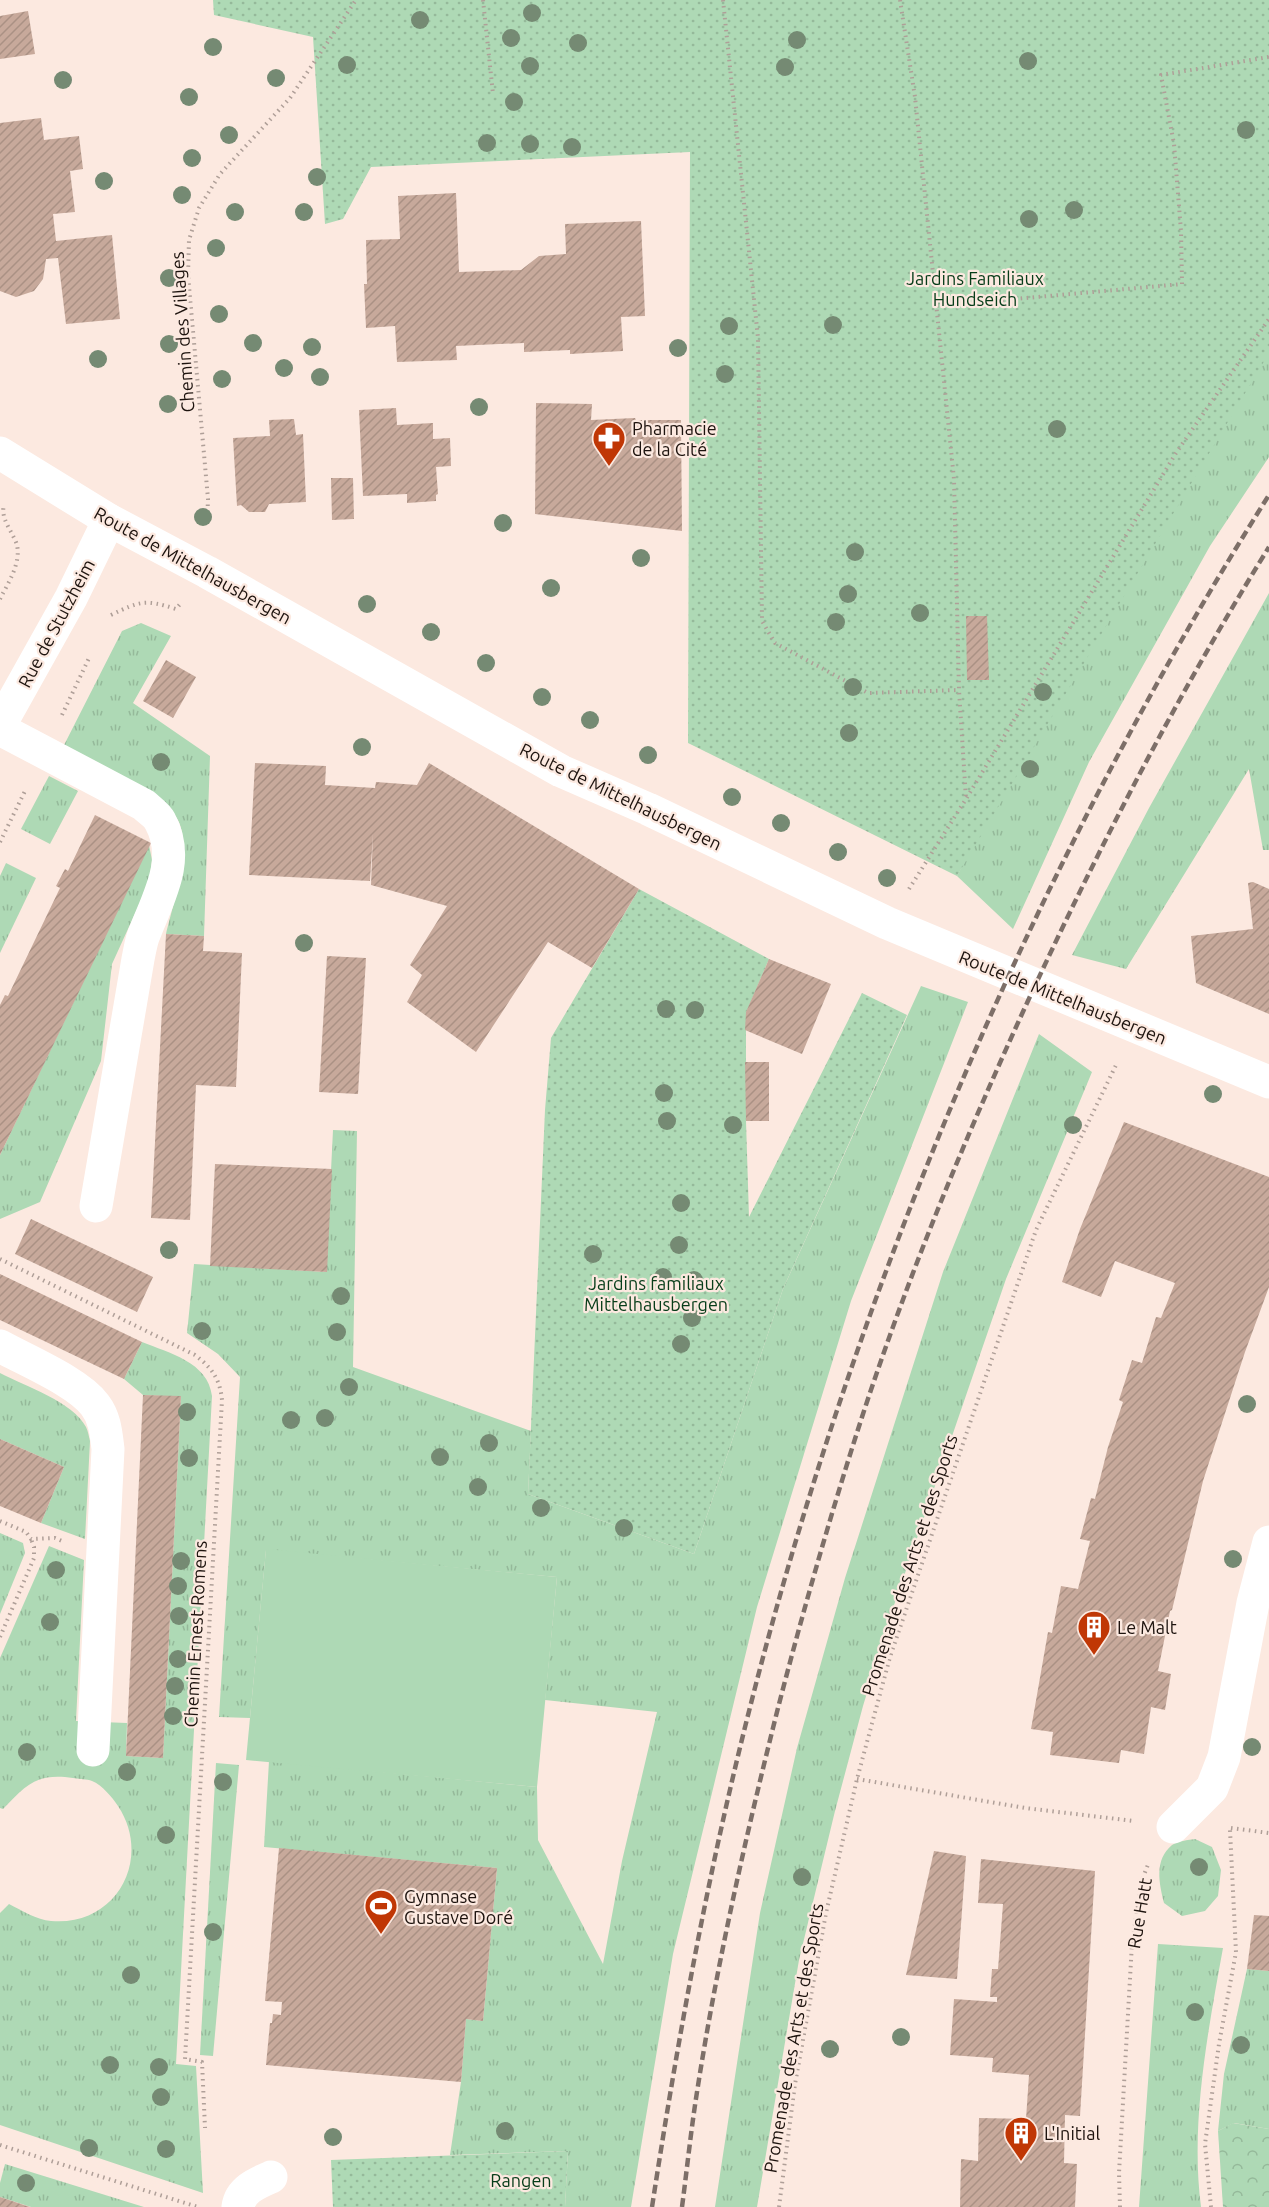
<svg xmlns="http://www.w3.org/2000/svg" width="1269" height="2207" font-family="Ubuntu,sans-serif">
  <defs>
    <pattern id="grass-tufts" width="24" height="20" patternUnits="userSpaceOnUse" patternTransform="scale(1.5)"><rect width="24" height="20" fill="#aed9b5"/><path d="M3 7l-1-3M5 7V3M7 7l1-3M15 17l-1-3M17 17v-4M19 17l1-3" fill="none" stroke="#95b99a"/></pattern>
    <pattern id="park-crowns" width="20" height="18" patternUnits="userSpaceOnUse" patternTransform="scale(1.5)"><rect width="20" height="18" fill="#aed9b5"/><path d="M2 6a3 3 0 1 1 6 0M12 15a3 3 0 1 1 6 0" fill="none" stroke="#95b99a"/></pattern>
    <pattern id="garden-dots" width="8" height="8" patternUnits="userSpaceOnUse" patternTransform="scale(1.5)"><rect width="8" height="8" fill="#aed9b5"/><path d="M2 2h.1M6 6h.1" fill="none" stroke="#95b99a" stroke-width="1.8" stroke-linecap="round"/></pattern>
    <pattern id="building-hatch" width="6" height="6" patternUnits="userSpaceOnUse" patternTransform="scale(1.5)"><rect width="6" height="6" fill="#c7a99b"/><path d="M-1 1l2-2M0 6l6-6M5 7l2-2" fill="none" stroke="#aa9184"/></pattern>
  </defs>
  <rect width="100%" height="100%" fill="#fce9e0"/>
  <g fill="url(#grass-tufts)">
    <polygon points="1269,338 1269,457 1210,546 1089,762 1013,929 957,876 1149,515"/>
    <polygon points="1269,593 1269,850 1263,850 1249,769 1126,969 1072,955 1149,808"/>
    <path d="M 141,623 L 171,636 L 133,703 L 210,756 L 204,936 L 166,934 C 172,908 194,841 176,817 C 162,798 86,764 61,751 L 122,631 Z"/>
    <polygon points="49,776 78,791 50,844 21,829"/>
    <polygon points="149,845 152,860 149,883 112,964 101,1061 40,1202 0,1219 0,1155"/>
    <polygon points="6,863 36,878 0,953 0,876"/>
    <polygon points="921,986 968,1002 851,1301 757,1607 673,1954 631,2207 565,2207 568,2151 450,2155 461,2082 466,2019 483,2021 497,1868 264,1847 269,1761 537,1787 538,1840 603,1964 622,1861 657,1712 545,1700 557,1577 266,1550 250,1718 219,1717 240,1377 218,1354 187,1333 194,1264 326,1272 333,1130 357,1131 353,1367 531,1431 528,1494 694,1554 783,1289"/>
    <polygon points="1039,1034 1092,1072 1006,1279 892,1611 863,1706 835,1811 799,1960 757,2207 715,2207 760,1913 797,1748 845,1578 943,1272"/>
    <path d="M 142,1342 C 169,1353 208,1362 212,1396 L 176,2064 L 196,2066 L 203,2193 L 0,2125 L 0,1913 L 9,1904 C 21,1910 37,1920 51,1921 C 116,1927 153,1859 118,1806 C 112,1797 102,1785 92,1781 C 87,1779 79,1779 73,1778 C 37,1773 27,1784 3,1809 L 0,1808 L 0,1658 L 49,1546 L 84,1560 L 76,1721 L 127,1723 L 126,1756 L 163,1758 L 181,1397 L 143,1395 L 124,1379 Z"/>
    <path d="M 0,1373 C 25,1386 73,1402 86,1427 C 88,1431 89,1437 90,1441 L 85,1539 L 41,1523 L 64,1467 L 0,1439 Z"/>
    <polygon points="0,1533 23,1543 25,1553 0,1614"/>
    <polygon points="216,1763 239,1765 213,2056 200,2055"/>
    <path d="M 1195,1839 L 1212,1847 L 1221,1870 L 1218,1896 L 1205,1911 L 1182,1916 L 1164,1903 C 1159,1883 1154,1860 1172,1845 C 1178,1841 1188,1840 1195,1839 Z"/>
    <path d="M 1158,1944 L 1223,1948 C 1208,2031 1190,2123 1201,2207 L 1139,2207 Z"/>
    <polygon points="1247,1969 1269,1971 1269,2129 1234,2123 1218,2131 1224,2074"/>
    <polygon points="5,2164 144,2207 31,2207 0,2197 0,2183"/>
  </g>
  <polygon fill="url(#park-crowns)" points="1233,2123 1269,2129 1269,2207 1223,2207 1218,2131"/>
  <g fill="url(#garden-dots)">
    <polygon points="213,0 1269,0 1269,353 957,876 688,743 690,152 371,167 343,219 325,224 313,37 214,15"/>
    <polygon points="639,889 769,959 746,1013 746,1121 749,1217 862,993 907,1015 783,1289 694,1554 528,1494 545,1110 551,1038"/>
    <polygon points="568,2151 565,2207 333,2207 331,2160"/>
  </g>
  <polygon fill="#aed9b5" points="266,1549 557,1577 537,1787 246,1760"/>
  <g fill="url(#building-hatch)">
    <polygon points="28,11 35,54 0,59 0,16"/>
    <polygon points="41,118 44,140 79,136 83,169 70,171 75,212 53,214 56,241 112,235 120,319 66,324 58,258 46,259 43,279 34,291 16,297 0,291 0,123"/>
    <polygon points="456,193 459,272 521,270 539,256 566,254 565,224 641,221 645,316 621,317 623,351 570,354 570,350 524,352 524,343 456,346 457,360 397,362 395,326 366,328 364,284 367,284 366,240 400,239 398,196"/>
    <polygon points="536,403 592,404 591,420 635,418 636,420 681,420 682,531 535,514"/>
    <polygon points="396,408 397,425 433,423 433,439 450,438 451,466 436,467 438,494 436,495 436,501 407,503 407,494 363,496 359,410"/>
    <polygon points="294,419 296,435 303,434 306,502 269,504 265,512 249,512 241,505 237,506 233,438 270,436 269,420"/>
    <polygon points="331,478 353,478 354,519 332,520"/>
    <polygon points="966,616 987,616 989,680 967,680"/>
    <polygon points="166,660 196,677 173,718 143,701"/>
    <polygon points="255,763 326,766 325,785 375,788 376,782 417,785 429,763 639,889 592,968 548,942 476,1052 407,1002 422,975 410,965 447,906 371,885 373,833 370,881 249,875"/>
    <polygon points="95,815 151,843 0,1155 0,1005 5,995 8,996 60,888 56,886 65,869 68,871"/>
    <polygon points="1253,882 1269,889 1269,1014 1196,983 1191,936 1253,929 1248,883"/>
    <polygon points="166,934 204,936 203,951 242,953 236,1087 196,1085 190,1220 151,1218"/>
    <polygon points="327,956 366,958 358,1094 319,1092"/>
    <polygon points="769,959 831,984 802,1054 745,1030 746,1012"/>
    <polygon points="745,1062 769,1062 769,1121 746,1121"/>
    <polygon points="1124,1122 1269,1177 1269,1287 1245,1352 1203,1481 1172,1610 1170,1611 1158,1671 1171,1674 1165,1710 1151,1707 1144,1754 1121,1750 1119,1763 1050,1755 1053,1732 1031,1729 1048,1632 1052,1633 1061,1586 1078,1589 1090,1541 1080,1539 1091,1498 1095,1499 1108,1447 1123,1402 1119,1400 1132,1360 1142,1363 1156,1317 1161,1318 1175,1283 1115,1261 1101,1297 1062,1282 1080,1229"/>
    <polygon points="215,1164 332,1169 327,1272 210,1266"/>
    <polygon points="31,1219 153,1277 137,1312 15,1254"/>
    <polygon points="0,1274 142,1342 124,1379 0,1320"/>
    <polygon points="143,1395 181,1396 163,1758 126,1756"/>
    <polygon points="0,1439 64,1467 41,1523 0,1506"/>
    <polygon points="279,1848 497,1868 483,2021 466,2019 461,2082 266,2065 270,2023 272,2023 273,2014 281,2015 282,2002 265,2001"/>
    <polygon points="934,1851 966,1856 957,1979 906,1975"/>
    <polygon points="981,1859 1095,1871 1080,2116 1065,2115 1064,2163 1077,2164 1075,2207 960,2207 961,2159 978,2161 979,2118 1026,2119 1029,2075 992,2072 993,2058 950,2055 954,1999 997,2002 997,1997 990,1997 992,1969 998,1969 1003,1904 978,1903"/>
    <polygon points="1254,1915 1269,1916 1269,1971 1247,1969"/>
    <polygon points="0,2197 30,2207 0,2207"/>
  </g>
  <g fill="none" stroke-linecap="round" stroke-linejoin="round">
    <g stroke="#af9f98" stroke-width="4" stroke-dasharray="1.5 4.5" stroke-linecap="butt">
      <polyline points="483,0 493,94"/>
      <polyline points="723,0 758,338 762,621 775,643 868,693 959,690"/>
      <polyline points="900,0 915,97 954,479 959,690 966,799"/>
      <polyline points="937,306 1182,284 1181,231 1174,144 1161,75 1269,57"/>
      <polyline points="207,524 208,499 188,275 189,240 199,208 220,174 290,98 356,0"/>
      <path d="M 0,599 C 8,583 21,564 17,545 C 13,532 0,519 4,505"/>
      <path d="M 111,615 C 140,601 145,599 176,609 L 181,603"/>
      <polyline points="62,715 90,656"/>
      <polyline points="0,842 26,789"/>
      <polyline points="909,889 966,799 1176,453 1269,319"/>
      <path d="M 0,1259 L 195,1355 C 212,1368 220,1379 222,1400 L 185,2059 L 202,2062 L 205,2128"/>
      <polyline points="0,1521 26,1532 31,1539 55,1538 62,1541"/>
      <polyline points="0,1637 34,1558 34,1547 31,1539"/>
      <polyline points="857,1779 1025,1808 1134,1821"/>
      <polyline points="1231,1828 1269,1833"/>
      <polyline points="0,2145 198,2207"/>
      <polyline points="779,2207 795,2084 826,1913 857,1779 890,1657 1036,1230 1117,1063"/>
      <polyline points="1120,2207 1119,2173 1132,1943 1142,1880 1149,1862"/>
      <polyline points="1211,2207 1205,2144 1219,2044 1236,1952 1230,1830"/>
    </g>
    <g stroke="#fff" stroke-width="33">
      <polyline points="0,725 71,598 109,520"/>
      <path d="M 0,729 L 144,805 C 149,810 157,815 160,821 C 181,859 159,896 145,932 C 141,940 140,950 138,959 L 96,1206"/>
      <path d="M 0,1346 C 27,1361 78,1382 95,1405 C 105,1418 106,1433 108,1449 L 93,1750"/>
      <polyline points="1173,1827 1212,1788 1224,1757 1253,1603 1269,1542"/>
      <path d="M 238,2207 C 240,2190 257,2183 271,2177"/>
    </g>
    <polyline stroke="#fff" stroke-width="33" points="0,453 109,520 207,572 561,771 648,809 887,923 1269,1082"/>
    <g stroke="#7d6f68" stroke-width="4.5" stroke-dasharray="9 4.5" stroke-linecap="butt">
      <path d="M 652,2207 C 674,2064 699,1922 732,1781 C 838,1329 1021,888 1269,495"/>
      <path d="M 682,2207 C 687,2169 691,2130 697,2092 C 717,1963 746,1835 778,1708 C 803,1611 831,1513 862,1417 C 908,1276 965,1138 1027,1003 C 1099,847 1178,694 1269,547"/>
    </g>
  </g>
  <g fill="#758a73">
    <circle cx="532" cy="13" r="9"/>
    <circle cx="420" cy="20" r="9"/>
    <circle cx="511" cy="38" r="9"/>
    <circle cx="797" cy="40" r="9"/>
    <circle cx="578" cy="43" r="9"/>
    <circle cx="213" cy="47" r="9"/>
    <circle cx="1028" cy="61" r="9"/>
    <circle cx="347" cy="65" r="9"/>
    <circle cx="530" cy="66" r="9"/>
    <circle cx="785" cy="67" r="9"/>
    <circle cx="276" cy="78" r="9"/>
    <circle cx="63" cy="80" r="9"/>
    <circle cx="189" cy="97" r="9"/>
    <circle cx="514" cy="102" r="9"/>
    <circle cx="1246" cy="130" r="9"/>
    <circle cx="229" cy="135" r="9"/>
    <circle cx="487" cy="143" r="9"/>
    <circle cx="530" cy="144" r="9"/>
    <circle cx="572" cy="147" r="9"/>
    <circle cx="192" cy="158" r="9"/>
    <circle cx="317" cy="177" r="9"/>
    <circle cx="104" cy="181" r="9"/>
    <circle cx="182" cy="195" r="9"/>
    <circle cx="1074" cy="210" r="9"/>
    <circle cx="235" cy="212" r="9"/>
    <circle cx="304" cy="212" r="9"/>
    <circle cx="1029" cy="219" r="9"/>
    <circle cx="216" cy="248" r="9"/>
    <circle cx="169" cy="278" r="9"/>
    <circle cx="219" cy="314" r="9"/>
    <circle cx="833" cy="325" r="9"/>
    <circle cx="729" cy="326" r="9"/>
    <circle cx="253" cy="343" r="9"/>
    <circle cx="169" cy="344" r="9"/>
    <circle cx="312" cy="347" r="9"/>
    <circle cx="678" cy="348" r="9"/>
    <circle cx="98" cy="359" r="9"/>
    <circle cx="284" cy="368" r="9"/>
    <circle cx="725" cy="374" r="9"/>
    <circle cx="320" cy="377" r="9"/>
    <circle cx="222" cy="379" r="9"/>
    <circle cx="168" cy="404" r="9"/>
    <circle cx="479" cy="407" r="9"/>
    <circle cx="1057" cy="429" r="9"/>
    <circle cx="203" cy="517" r="9"/>
    <circle cx="503" cy="523" r="9"/>
    <circle cx="855" cy="552" r="9"/>
    <circle cx="641" cy="558" r="9"/>
    <circle cx="551" cy="588" r="9"/>
    <circle cx="848" cy="594" r="9"/>
    <circle cx="367" cy="604" r="9"/>
    <circle cx="920" cy="613" r="9"/>
    <circle cx="836" cy="622" r="9"/>
    <circle cx="431" cy="632" r="9"/>
    <circle cx="486" cy="663" r="9"/>
    <circle cx="853" cy="687" r="9"/>
    <circle cx="1043" cy="692" r="9"/>
    <circle cx="542" cy="697" r="9"/>
    <circle cx="590" cy="720" r="9"/>
    <circle cx="849" cy="733" r="9"/>
    <circle cx="362" cy="747" r="9"/>
    <circle cx="648" cy="755" r="9"/>
    <circle cx="161" cy="762" r="9"/>
    <circle cx="1030" cy="769" r="9"/>
    <circle cx="732" cy="797" r="9"/>
    <circle cx="781" cy="823" r="9"/>
    <circle cx="838" cy="852" r="9"/>
    <circle cx="887" cy="878" r="9"/>
    <circle cx="304" cy="943" r="9"/>
    <circle cx="666" cy="1009" r="9"/>
    <circle cx="695" cy="1010" r="9"/>
    <circle cx="664" cy="1093" r="9"/>
    <circle cx="1213" cy="1094" r="9"/>
    <circle cx="667" cy="1121" r="9"/>
    <circle cx="733" cy="1125" r="9"/>
    <circle cx="1073" cy="1125" r="9"/>
    <circle cx="681" cy="1203" r="9"/>
    <circle cx="679" cy="1245" r="9"/>
    <circle cx="169" cy="1250" r="9"/>
    <circle cx="593" cy="1254" r="9"/>
    <circle cx="663" cy="1277" r="9"/>
    <circle cx="694" cy="1280" r="9"/>
    <circle cx="341" cy="1296" r="9"/>
    <circle cx="692" cy="1318" r="9"/>
    <circle cx="202" cy="1331" r="9"/>
    <circle cx="337" cy="1332" r="9"/>
    <circle cx="681" cy="1344" r="9"/>
    <circle cx="349" cy="1387" r="9"/>
    <circle cx="1247" cy="1404" r="9"/>
    <circle cx="187" cy="1412" r="9"/>
    <circle cx="325" cy="1418" r="9"/>
    <circle cx="291" cy="1420" r="9"/>
    <circle cx="489" cy="1443" r="9"/>
    <circle cx="440" cy="1457" r="9"/>
    <circle cx="189" cy="1458" r="9"/>
    <circle cx="478" cy="1487" r="9"/>
    <circle cx="541" cy="1508" r="9"/>
    <circle cx="624" cy="1528" r="9"/>
    <circle cx="1233" cy="1559" r="9"/>
    <circle cx="181" cy="1561" r="9"/>
    <circle cx="56" cy="1570" r="9"/>
    <circle cx="178" cy="1586" r="9"/>
    <circle cx="179" cy="1616" r="9"/>
    <circle cx="50" cy="1622" r="9"/>
    <circle cx="178" cy="1659" r="9"/>
    <circle cx="175" cy="1686" r="9"/>
    <circle cx="173" cy="1716" r="9"/>
    <circle cx="1252" cy="1747" r="9"/>
    <circle cx="27" cy="1752" r="9"/>
    <circle cx="127" cy="1772" r="9"/>
    <circle cx="223" cy="1782" r="9"/>
    <circle cx="166" cy="1835" r="9"/>
    <circle cx="1199" cy="1867" r="9"/>
    <circle cx="802" cy="1877" r="9"/>
    <circle cx="213" cy="1932" r="9"/>
    <circle cx="131" cy="1975" r="9"/>
    <circle cx="1195" cy="2012" r="9"/>
    <circle cx="901" cy="2037" r="9"/>
    <circle cx="1241" cy="2045" r="9"/>
    <circle cx="830" cy="2049" r="9"/>
    <circle cx="110" cy="2065" r="9"/>
    <circle cx="159" cy="2067" r="9"/>
    <circle cx="161" cy="2097" r="9"/>
    <circle cx="505" cy="2131" r="9"/>
    <circle cx="333" cy="2137" r="9"/>
    <circle cx="89" cy="2148" r="9"/>
    <circle cx="166" cy="2149" r="9"/>
    <circle cx="26" cy="2183" r="9"/>
  </g>
  <defs>
    <symbol id="pharmacy-pin" viewBox="-11 -11 22 30"><path d="M0 17L-7.5 6A9.5 9.5 0 1 1 7.5 6Z" fill="#c03705" stroke="#fce9e0"/><path d="M-2-6h4v4h4v4h-4v4h-4v-4h-4v-4h4Z" fill="#fff"/></symbol>
    <symbol id="building-pin" viewBox="-11 -11 22 30"><path d="M0 17L-7.5 6A9.5 9.5 0 1 1 7.5 6Z" fill="#c03705" stroke="#fce9e0"/><path d="M-4-6H4V6H1V3H-1V6H-4ZM-2.5-4.3h1.7v1.8h-1.7ZM.8-4.3h1.7v1.8H.8ZM-2.5-1h1.7V.8h-1.7ZM.8-1h1.7V.8H.8Z" fill="#fff"/></symbol>
    <symbol id="stadium-pin" viewBox="-11 -11 22 30"><path d="M0 17L-7.5 6A9.5 9.5 0 1 1 7.5 6Z" fill="#c03705" stroke="#fce9e0"/><path d="M0-5a6.5 5 0 1 0 0 10a6.5 5 0 1 0 0-10ZM-3.5-1.8h7v3.6h-7Z" fill="#fff"/></symbol>
  </defs>
  <g fill-rule="evenodd">
    <use href="#pharmacy-pin" x="590" y="419" width="38" height="52"/>
    <use href="#building-pin" x="1075" y="1608" width="38" height="52"/>
    <use href="#stadium-pin" x="362" y="1887" width="38" height="52"/>
    <use href="#building-pin" x="1002" y="2114" width="38" height="52"/>
  </g>
  <g text-anchor="middle" dominant-baseline="central" stroke-width="4.5" stroke-linejoin="round" paint-order="stroke">
    <g font-size="18" fill="#073d19" stroke="#fce9e0">
      <text x="975" y="278">Jardins Familiaux<tspan x="975" dy="21">Hundseich</tspan></text>
      <text x="656" y="1283">Jardins familiaux<tspan x="656" dy="21">Mittelhausbergen</tspan></text>
      <text x="521" y="2180">Rangen</text>
    </g>
    <g font-size="18" fill="#1d130e" stroke="#fce9e0">
      <text transform="translate(182 332) rotate(-94)">Chemin des Villages</text>
      <text transform="translate(193 565) rotate(29)">Route de Mittelhausbergen</text>
      <text transform="translate(56 623) rotate(-62)">Rue de Stutzheim</text>
      <text transform="translate(621 796) rotate(26)">Route de Mittelhausbergen</text>
      <text transform="translate(1063 997) rotate(22)">Route de Mittelhausbergen</text>
      <text transform="translate(909 1565) rotate(-72)">Promenade des Arts et des Sports</text>
      <text transform="translate(195 1634) rotate(-87)">Chemin Ernest Romens</text>
      <text transform="translate(1139 1913) rotate(-80)">Rue Hatt</text>
      <text transform="translate(793 2038) rotate(-80)">Promenade des Arts et des Sports</text>
    </g>
    <g font-size="18" fill="#1d130e" stroke="#fce9e0" text-anchor="start">
      <text x="632" y="428">Pharmacie<tspan x="632" dy="21">de la Cité</tspan></text>
      <text x="1117" y="1627">Le Malt</text>
      <text x="404" y="1896">Gymnase<tspan x="404" dy="21">Gustave Doré</tspan></text>
      <text x="1044" y="2133">L'Initial</text>
    </g>
  </g>
</svg>
